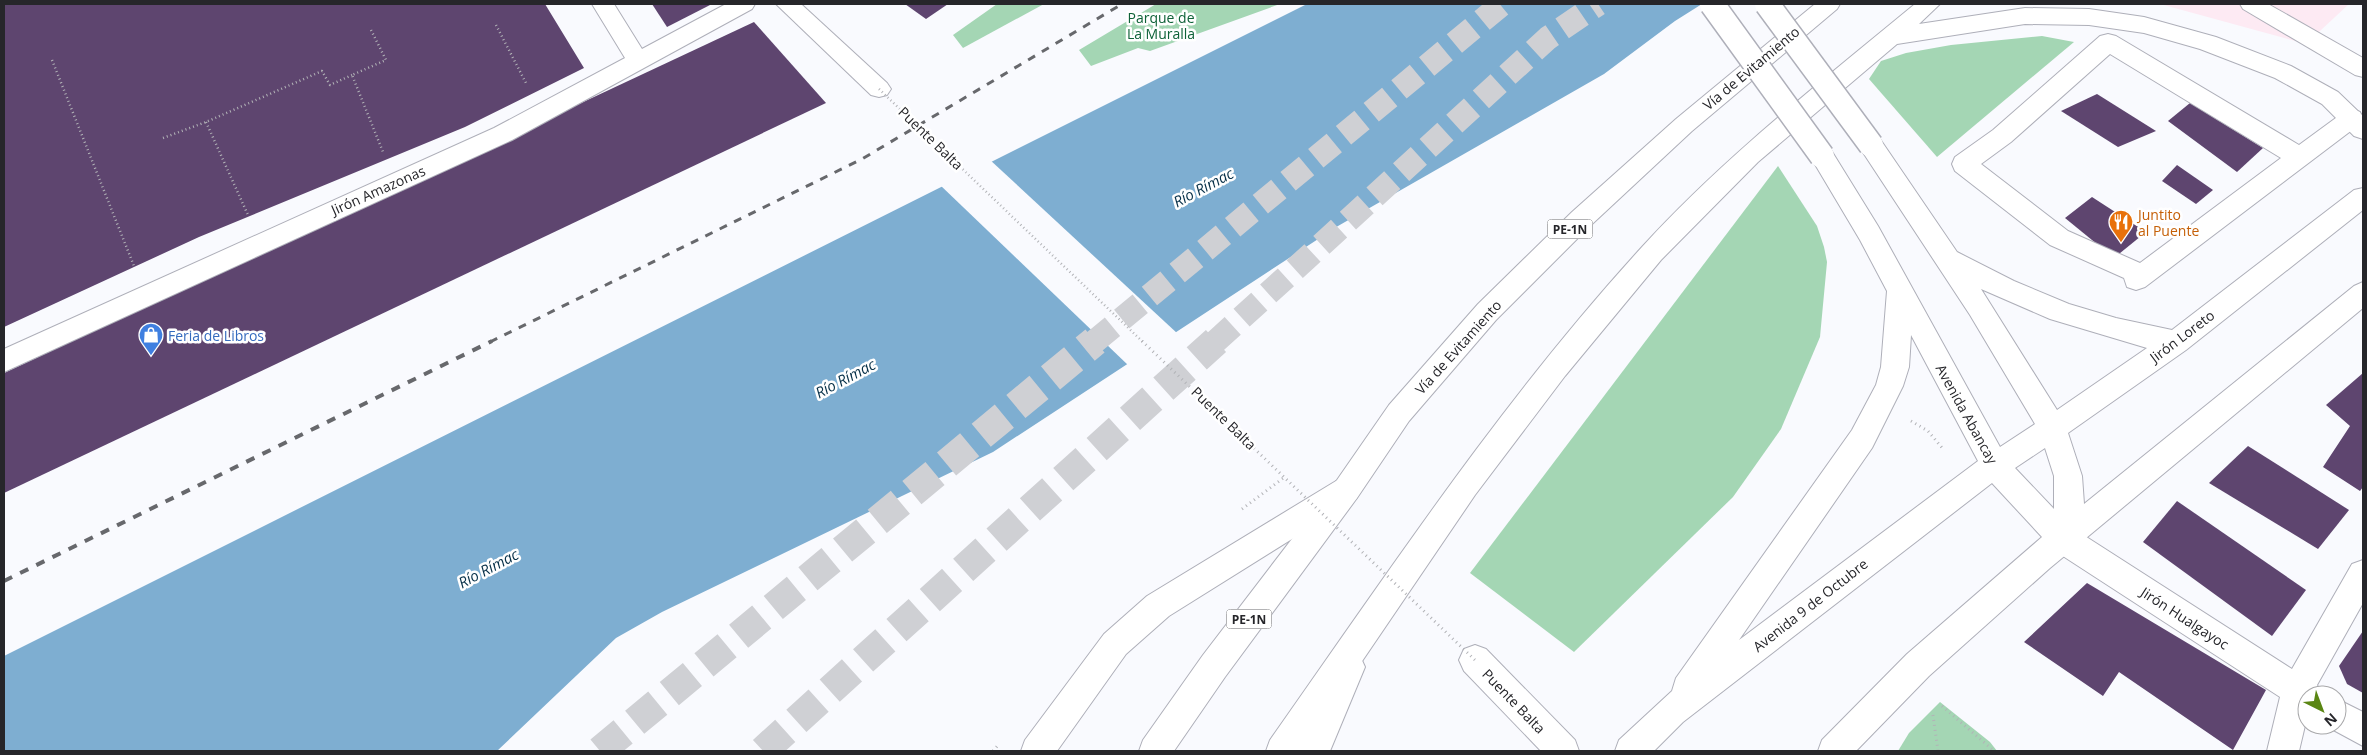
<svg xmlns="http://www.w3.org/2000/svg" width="2367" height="755" font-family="'Open Sans',sans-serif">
  <rect width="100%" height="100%" fill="#f9fafe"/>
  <polygon fill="#fdeaf3" points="2160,4 2349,4 2306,44"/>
  <g fill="#a4d6b4">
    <polygon points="997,4 1044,4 963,48 953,35"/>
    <polygon points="1156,4 1280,4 1150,51 1138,48 1091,66 1079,50"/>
    <polygon points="2042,36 2074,42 1937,157 1869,79 1881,61 1906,53 1951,45"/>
    <polygon points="1778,166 1817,226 1824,247 1827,262 1820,337 1781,429 1733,497 1574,652 1470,573"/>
    <polygon points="1940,702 1990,742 1997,751 1898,751 1909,733"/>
  </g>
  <polygon fill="#7eaed1" points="1307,4 1702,4 1675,21 1604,74 1338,226 993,452 662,612 616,638 497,751 4,751 4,656"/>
  <polygon fill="#f9fafe" points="989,159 1178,334 1129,366 939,184"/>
  <g fill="#5e456f">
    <polygon points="4,4 545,4 584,68 465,127 199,237 4,327"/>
    <polygon points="652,4 712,4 667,27"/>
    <polygon points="905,4 948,4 926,19"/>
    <polygon points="754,22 826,103 4,493 4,373"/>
    <polygon points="2097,94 2156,131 2118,147 2061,111"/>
    <polygon points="2190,103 2263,148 2237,172 2168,121"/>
    <polygon points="2177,165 2213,190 2196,204 2162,181"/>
    <polygon points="2092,197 2146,232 2114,258 2065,218"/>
    <polygon points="2363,373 2363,487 2360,491 2323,467 2350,426 2326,405"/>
    <polygon points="2248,446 2349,510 2318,549 2209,483"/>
    <polygon points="2177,501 2306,590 2272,636 2143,542"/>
    <polygon points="2087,583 2266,690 2233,750 2119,672 2103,696 2024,642"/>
    <polygon points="2363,631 2363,693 2347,684 2339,666"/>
  </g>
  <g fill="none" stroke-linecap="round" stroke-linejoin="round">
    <g stroke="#cfd0d4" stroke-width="24" stroke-dasharray="24 12" stroke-linecap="butt">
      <polyline points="1094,342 1502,4"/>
      <polyline points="1215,342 1548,38 1598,4"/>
    </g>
    <g stroke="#cfd0d4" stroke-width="30" stroke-dasharray="30 15" stroke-linecap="butt">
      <polyline points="600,751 1095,341"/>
      <polyline points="763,751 1216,341"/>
    </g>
    <defs>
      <g id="minor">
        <polygon points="592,4 614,4 642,49 726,4 755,4 752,9 512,140 4,372 4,349 494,128 625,58"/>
        <polygon points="776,4 801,4 887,83 891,89 887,95 879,97 871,95"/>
        <polygon points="2240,4 2268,4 2363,58 2363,77 2355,75 2243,9"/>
        <path d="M 2108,34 L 2116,36 L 2299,145 L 2344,112 L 2352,109 L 2360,112 L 2363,119 L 2360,124 L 2145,287 L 2136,290 L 2127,287 L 2124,278 L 2050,245 L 1955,171 L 1952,164 L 1955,157 L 1993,130 L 2100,36 ZM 2110,54 L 2281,158 L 2140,263 L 2068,231 L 1981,164 L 2011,142 Z"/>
        <polygon points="1346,477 1356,481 1361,490 1356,499 1169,616 1126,654 1057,751 1021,751 1025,740 1104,634 1147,596 1336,481"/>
        <polygon points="2063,526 2074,529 2292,669 2352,564 2363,560 2363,603 2317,685 2322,695 2307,695 2307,717 2299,751 2267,751 2280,697 2052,549 2048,539 2052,529"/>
        <polygon points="1475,645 1486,649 1575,740 1579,751 1541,751 1464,671 1459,660 1464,649"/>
        <polygon points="1349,652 1360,656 1365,667 1330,751 1298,751 1338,656"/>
        <polygon points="2337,699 2363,712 2363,746 2326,726 2337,725"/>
      </g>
      <path id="major" d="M 1871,136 L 1880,139 L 1957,252 L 2014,281 L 2069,304 L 2116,318 L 2172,330 L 2354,190 L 2363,188 L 2363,210 L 2186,350 L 2068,433 L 2082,476 L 2084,504 L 2354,286 L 2363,282 L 2363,308 L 2050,568 L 1929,676 L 1856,751 L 1818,751 L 1822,740 L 1907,654 L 2042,537 L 1992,483 L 1683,722 L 1654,751 L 1615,751 L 1619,740 L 1672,691 L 1676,678 L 1852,430 L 1876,385 L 1881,367 L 1887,291 L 1860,240 L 1810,156 L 1813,150 L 1822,147 L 1831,150 L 1878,226 L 2000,447 L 2035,424 L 1970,315 L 1862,151 L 1859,145 L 1862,139 ZM 1981,289 L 2050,319 L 2147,348 L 2057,410 ZM 1911,335 L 1978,461 L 1739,640 L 1872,448 L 1903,386 L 1909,367 ZM 2045,448 L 2054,476 L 2054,509 L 2015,468 Z"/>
      <g id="highway">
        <polygon points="1815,4 1840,4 1837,9 1692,131 1590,226 1496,320 1409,421 1357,498 1225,677 1174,751 1139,751 1143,740 1203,655 1337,480 1389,405 1478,304 1572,212 1676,119"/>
        <path d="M 1915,4 L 1940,4 L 1919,24 L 2025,8 L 2089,9 L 2144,17 L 2216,37 L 2291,66 L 2338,92 L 2363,116 L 2363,139 L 2354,136 L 2322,104 L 2275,78 L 2200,49 L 2144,33 L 2089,25 L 2025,24 L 1897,44 L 1758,162 L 1661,260 L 1565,376 L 1475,495 L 1301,751 L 1266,751 L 1270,740 C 1389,571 1503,399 1642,247 C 1724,157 1822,81 1915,4 Z"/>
      </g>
    </defs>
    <use href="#minor" stroke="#aeafb9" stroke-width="2"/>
    <use href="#major" stroke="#aeafb9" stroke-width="2"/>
    <use href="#highway" stroke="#aeafb9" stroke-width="2"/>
    <g stroke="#b2b3b7" stroke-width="2.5" stroke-dasharray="1 3" stroke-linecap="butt">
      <polyline points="496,25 527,85"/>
      <polyline points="371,30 386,60 352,75 383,152"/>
      <polyline points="52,60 134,266"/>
      <polyline points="206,122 248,215"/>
      <polyline points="163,138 206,122 322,71 330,85 352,75"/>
    </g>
    <g stroke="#b2b3b7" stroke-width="3" stroke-dasharray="1 4" stroke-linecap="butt">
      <polyline points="1911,421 1928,431 1943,449"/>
      <polyline points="1242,509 1286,476"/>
      <polyline points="1942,706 1994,751"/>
      <polyline points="1933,715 1938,751"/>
      <polyline points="993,751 999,744"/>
    </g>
    <use href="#minor" fill="#fff" fill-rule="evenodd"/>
    <use href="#major" fill="#fff" fill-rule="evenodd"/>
    <use href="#highway" fill="#fff" fill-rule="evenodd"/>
    <polyline stroke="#67686c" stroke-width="3" stroke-dasharray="8 8" stroke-linecap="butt" points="490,342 862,159 1122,4"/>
    <polyline stroke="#67686c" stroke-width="4" stroke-dasharray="9 9" stroke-linecap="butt" points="4,581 492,341"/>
    <defs>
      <g id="major-bridge">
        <polyline points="1712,4 1822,156"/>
        <polyline points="1767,4 1871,145"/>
      </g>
    </defs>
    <use href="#major-bridge" stroke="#aeafb9" stroke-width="27" stroke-linecap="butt"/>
    <polyline stroke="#b2b3b7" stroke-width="2.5" stroke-dasharray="1 3" stroke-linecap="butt" points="879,89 1143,342"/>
    <polyline stroke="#b2b3b7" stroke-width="3" stroke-dasharray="1 4" stroke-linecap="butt" points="1142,341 1475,660"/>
    <use href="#major-bridge" stroke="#fff" stroke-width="24"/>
  </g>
  <defs>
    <symbol id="restaurant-pin" viewBox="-11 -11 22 30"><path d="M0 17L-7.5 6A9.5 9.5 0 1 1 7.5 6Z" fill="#e8710a" stroke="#fff"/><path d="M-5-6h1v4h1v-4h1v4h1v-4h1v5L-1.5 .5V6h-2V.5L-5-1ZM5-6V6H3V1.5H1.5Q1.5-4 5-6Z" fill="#fff"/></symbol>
    <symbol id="shop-pin" viewBox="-11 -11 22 30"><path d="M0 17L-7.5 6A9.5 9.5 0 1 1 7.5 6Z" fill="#3f7fe0" stroke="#fff"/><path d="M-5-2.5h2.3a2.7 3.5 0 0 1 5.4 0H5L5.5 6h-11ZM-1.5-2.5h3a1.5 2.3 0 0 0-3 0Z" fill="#fff"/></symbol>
  </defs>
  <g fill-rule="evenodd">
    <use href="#restaurant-pin" x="2107" y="208" width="28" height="38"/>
    <use href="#shop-pin" x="137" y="321" width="28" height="38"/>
  </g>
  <g text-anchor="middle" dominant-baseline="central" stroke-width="5" stroke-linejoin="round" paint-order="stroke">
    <g fill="#fff" stroke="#67676a" stroke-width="1">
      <rect x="1547.5" y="219.5" width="45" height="19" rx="4"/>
      <rect x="1226.5" y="609.5" width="45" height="19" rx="4"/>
    </g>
    <g font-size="12" font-weight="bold" fill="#26262a">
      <text x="1570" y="229">PE-1N</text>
      <text x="1249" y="619">PE-1N</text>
    </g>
    <g font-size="14" fill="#0e6238" stroke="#fff">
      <text x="1161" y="17">Parque de<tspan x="1161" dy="16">La Muralla</tspan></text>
    </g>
    <g font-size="14" fill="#26262a" stroke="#fff">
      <text transform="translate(1751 68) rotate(-40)">Vía de Evitamiento</text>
      <text transform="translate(931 138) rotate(44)">Puente Balta</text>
      <text transform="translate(378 190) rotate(-24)">Jirón Amazonas</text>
      <text transform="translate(2182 336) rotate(-37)">Jirón Loreto</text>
      <text transform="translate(1458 347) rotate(-48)">Vía de Evitamiento</text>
      <text transform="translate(1967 414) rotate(61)">Avenida Abancay</text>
      <text transform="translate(1224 418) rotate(44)">Puente Balta</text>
      <text transform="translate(1810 605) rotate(-38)">Avenida 9 de Octubre</text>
      <text transform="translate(2185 618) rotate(33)">Jirón Hualgayoc</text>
      <text transform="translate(1514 701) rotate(46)">Puente Balta</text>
    </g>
    <g font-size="14" fill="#c56008" stroke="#fff" text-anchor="start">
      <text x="2138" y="214">Juntito<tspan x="2138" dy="16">al Puente</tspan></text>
    </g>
    <g font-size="14" fill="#366cbe" stroke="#fff" text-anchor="start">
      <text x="168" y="335">Feria de Libros</text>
    </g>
    <g font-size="15" font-style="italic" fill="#073048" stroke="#fff">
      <text transform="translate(1203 187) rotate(-28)">Río Rímac</text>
      <text transform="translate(845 378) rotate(-28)">Río Rímac</text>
      <text transform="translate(488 568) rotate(-28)">Río Rímac</text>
    </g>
  </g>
  <rect width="2367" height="755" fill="none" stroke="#26262a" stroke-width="10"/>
  <g transform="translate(2322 710) rotate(138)"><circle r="24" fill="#ffffff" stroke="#a8a8aa"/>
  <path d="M0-4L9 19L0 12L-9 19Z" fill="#5a8613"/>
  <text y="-8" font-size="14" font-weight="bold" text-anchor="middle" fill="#26262a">N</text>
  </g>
</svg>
